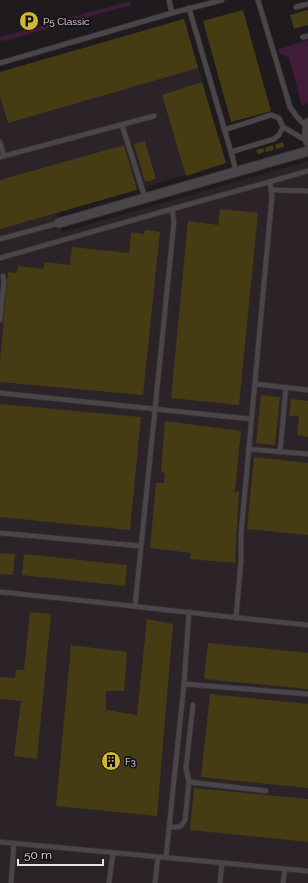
<svg xmlns="http://www.w3.org/2000/svg" width="308" height="883" font-family="Raleway,sans-serif">
  <rect width="100%" height="100%" fill="#1e1a1d"/>
  <polygon fill="#2c2329" points="184,19 226,163 57,213 62,232 308,161 308,883 0,883 0,72"/>
  <g fill="#401c38">
    <polygon points="130,1 131,5 1,42 0,37"/>
    <polygon points="308,40 308,103 302,106 289,58 280,54 278,49"/>
  </g>
  <g fill="#453c13">
    <polygon points="243,10 271,111 231,122 203,21"/>
    <polygon points="308,10 308,25 294,29 290,15"/>
    <polygon points="184,19 198,68 8,123 0,96 0,72"/>
    <polygon points="202,82 226,163 186,176 162,95"/>
    <polygon points="145,141 156,179 145,182 134,144"/>
    <polygon points="283,142 284,147 276,149 275,145"/>
    <polygon points="124,145 137,190 0,229 0,180"/>
    <polygon points="273,145 274,150 266,152 265,148"/>
    <polygon points="263,148 265,152 258,154 256,150"/>
    <polygon points="220,209 258,213 239,405 171,398 188,221 218,225"/>
    <polygon points="145,230 160,232 143,395 0,382 0,361 8,272 17,273 18,266 43,269 45,262 70,265 72,247 129,253 131,232 144,234"/>
    <polygon points="261,395 280,397 275,445 256,443"/>
    <polygon points="291,399 308,401 308,437 297,435 299,416 289,416"/>
    <polygon points="0,404 141,417 130,530 0,517"/>
    <polygon points="165,421 241,431 235,490 230,491 239,492 235,563 190,559 191,553 150,548 156,483 164,483 165,473 161,472"/>
    <polygon points="254,457 308,463 308,535 247,529"/>
    <polygon points="0,553 15,554 13,575 0,574"/>
    <polygon points="24,554 127,565 125,586 22,575"/>
    <polygon points="30,612 51,614 37,759 14,756 21,701 0,699 0,677 15,678 16,670 24,670"/>
    <polygon points="147,619 173,624 157,816 56,806 71,645 127,652 124,691 106,691 106,710 137,715"/>
    <polygon points="208,643 308,653 308,689 204,679"/>
    <polygon points="210,694 308,704 308,788 201,777"/>
    <polygon points="194,788 308,799 308,842 190,830"/>
  </g>
  <g fill="none" stroke-linecap="round" stroke-linejoin="round">
    <defs>
      <g id="service">
        <polyline points="169,0 172,13"/>
        <polyline points="258,0 290,107 297,117 307,127"/>
        <polyline points="296,7 308,4"/>
        <polyline points="189,8 231,152 274,139 279,135 283,127 279,118 271,115 224,130"/>
        <polyline points="303,37 308,36"/>
        <polyline points="0,63 172,13 222,0"/>
        <polyline points="122,125 145,198"/>
        <polyline points="283,127 307,141"/>
        <polyline points="0,142 4,156"/>
        <polyline points="231,152 236,171"/>
        <polyline points="0,157 154,116"/>
        <polyline points="272,190 308,191"/>
        <polyline points="172,209 308,171"/>
        <polyline points="0,239 59,223"/>
        <polyline points="0,258 172,209 174,222 135,606"/>
        <polyline points="0,320 4,281 3,276"/>
        <polyline points="255,384 308,390"/>
        <polyline points="0,393 251,419"/>
        <polyline points="248,449 308,454"/>
        <polyline points="280,452 286,387"/>
        <polyline points="0,533 141,546"/>
        <path d="M 0,592 C 103,602 205,615 308,625"/>
        <polyline points="236,618 241,561 241,534 272,196 270,182"/>
        <polyline points="184,684 308,694"/>
        <polyline points="189,782 266,791"/>
        <polyline points="169,827 178,827 181,826 185,820 189,782 186,768 193,705"/>
        <polyline points="0,842 308,871"/>
        <polyline points="166,857 184,684 189,612"/>
        <polyline points="11,883 14,844"/>
        <polyline points="109,883 113,853"/>
        <polyline points="155,883 158,857"/>
        <polyline points="220,883 222,863"/>
        <polyline points="283,883 285,869"/>
      </g>
      <g id="minor">
        <polyline points="308,123 307,134 308,142"/>
        <polyline points="59,223 308,151"/>
      </g>
    </defs>
    <use href="#service" stroke="#393638" stroke-width="6"/>
    <use href="#minor" stroke="#393638" stroke-width="11"/>
    <use href="#service" stroke="#4a4548" stroke-width="4.5"/>
    <use href="#minor" stroke="#4a4548" stroke-width="9"/>
  </g>
  <defs>
    <symbol id="parking-disc" viewBox="-11 -11 22 22"><circle r="9.5" fill="#d2b735" stroke="#151114"/><path d="M-3.5-5.5H1a3.5 3.5 0 0 1 0 7H-1V5.5H-3.5ZM-1-3.4V-.6H.8a1.4 1.4 0 0 0 0-2.8Z" fill="#111"/></symbol>
    <symbol id="building-disc" viewBox="-11 -11 22 22"><circle r="9.5" fill="#d2b735" stroke="#151114"/><path d="M-4-6H4V6H1V3H-1V6H-4ZM-2.5-4.3h1.7v1.8h-1.7ZM.8-4.3h1.7v1.8H.8ZM-2.5-1h1.7V.8h-1.7ZM.8-1h1.7V.8H.8Z" fill="#111"/></symbol>
  </defs>
  <g fill-rule="evenodd">
    <use href="#parking-disc" x="18" y="10" width="22" height="22"/>
    <use href="#building-disc" x="100" y="750" width="22" height="22"/>
  </g>
  <g text-anchor="middle" dominant-baseline="central" stroke-width="3.5" stroke-linejoin="round" paint-order="stroke">
    <g font-size="10" fill="#e6e3e5" stroke="#151114" text-anchor="start">
      <text x="43" y="21">P5 Classic</text>
      <text x="125" y="761">F3</text>
    </g>
  </g>
  <path d="M18 859v6h85v-6" fill="none" stroke="#e6e3e5" stroke-width="2"/>
  <text x="24" y="859" font-size="12" fill="#e6e3e5" stroke="#151114" stroke-width="3" paint-order="stroke">50 m</text>
</svg>
